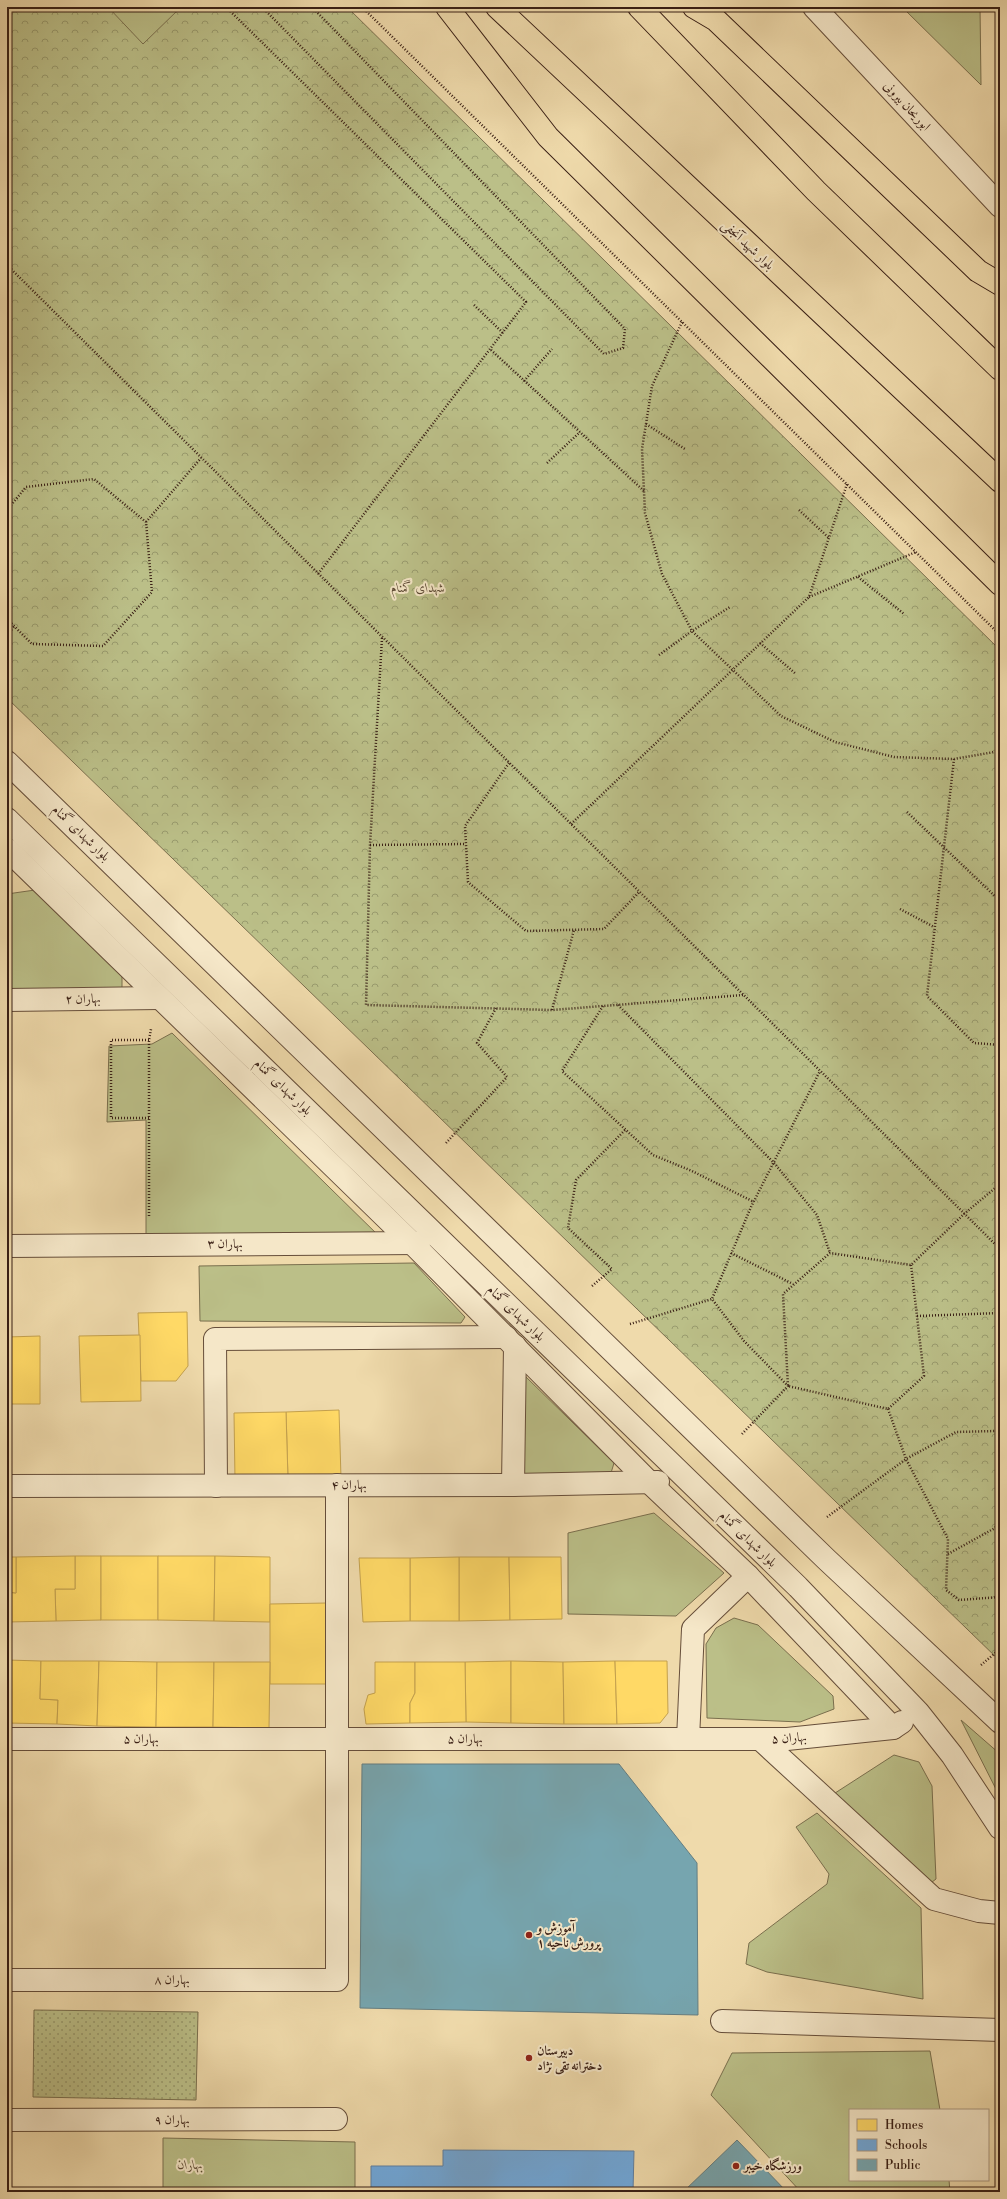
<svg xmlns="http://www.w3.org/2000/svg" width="1007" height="2199" viewBox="0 0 1007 2199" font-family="'Libre Bodoni',Amiri,serif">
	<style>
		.grass { fill: url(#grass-dots); stroke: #7a6f4e }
		.forest { fill: url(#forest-crowns); stroke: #7a6f4e }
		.park { fill: #bbbf88; stroke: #7a6f4e }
		.homes { fill: #ffd966; stroke: #c4a14e }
		.schools { fill: #6fa8dc; stroke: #5f7fa0 }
		.public { fill: #76a5af; stroke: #647d81 }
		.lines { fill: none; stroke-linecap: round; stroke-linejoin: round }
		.minor-casing { stroke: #664e3a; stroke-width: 24 }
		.major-casing { stroke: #391f15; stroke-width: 24 }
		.path { stroke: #391f15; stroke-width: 2.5; stroke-dasharray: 1 2; stroke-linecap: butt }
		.minor { stroke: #f5e7c8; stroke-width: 22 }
		.major { stroke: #efdaab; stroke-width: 22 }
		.poi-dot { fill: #8f2418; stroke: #f5e7c8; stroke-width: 1.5 }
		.labels { text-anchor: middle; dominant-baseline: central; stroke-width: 4; stroke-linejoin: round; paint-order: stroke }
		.street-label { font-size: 13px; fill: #391f15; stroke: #f5e7c8 }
		.park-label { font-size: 13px; font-style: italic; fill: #5a4732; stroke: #f5e7c8 }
		.poi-label { font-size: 13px; font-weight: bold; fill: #391f15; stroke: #f5e7c8; text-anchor: start }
	</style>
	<defs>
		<pattern id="grass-dots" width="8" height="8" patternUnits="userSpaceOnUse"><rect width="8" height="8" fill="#bbbf88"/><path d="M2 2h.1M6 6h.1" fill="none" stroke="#999b6e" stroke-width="1.8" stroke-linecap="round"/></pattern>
		<pattern id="forest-crowns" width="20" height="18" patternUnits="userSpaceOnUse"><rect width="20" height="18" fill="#bbbf88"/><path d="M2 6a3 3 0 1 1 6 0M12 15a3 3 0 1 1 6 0" fill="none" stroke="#999b6e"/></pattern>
	</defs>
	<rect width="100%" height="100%" fill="#efdaab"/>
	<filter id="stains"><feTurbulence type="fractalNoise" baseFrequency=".005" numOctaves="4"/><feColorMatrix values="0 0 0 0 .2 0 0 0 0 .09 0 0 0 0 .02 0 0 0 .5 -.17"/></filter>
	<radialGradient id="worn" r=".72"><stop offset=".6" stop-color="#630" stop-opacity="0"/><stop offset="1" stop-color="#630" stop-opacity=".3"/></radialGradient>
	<path class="grass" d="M34 2010 198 2012 196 2100 33 2097Z"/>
	<path class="forest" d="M7 7H347L1000 650V1661L7 698Z"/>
	<g class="park">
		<path d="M108 7H177L179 9 143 44Z"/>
		<path d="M902 7H980L981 85Z"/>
		<path d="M35 890 122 977V990L7 991V894Z"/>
		<path d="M172 1033 381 1238 146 1240V1120L107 1122 109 1046 152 1044Z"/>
		<path d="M414 1263 465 1317 461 1323 200 1321 199 1266Z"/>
		<path d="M524 1375 614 1463 611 1473 523 1475Z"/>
		<path d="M654 1513 724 1573 676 1616 568 1614V1533Z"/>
		<path d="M734 1618 758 1625 833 1696 834 1709 800 1722 707 1718 706 1644 716 1628Z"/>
		<path d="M961 1720 1000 1754V1797Z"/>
		<path d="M894 1755 919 1762 932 1786 936 1879 927 1886 832 1795Z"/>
		<path d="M817 1813 921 1908 923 1999 767 1972 746 1964 749 1943 827 1884 829 1874 796 1827Z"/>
		<path d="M930 2051 940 2110H850V2180H949L950 2192H801L711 2095 732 2053Z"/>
		<path d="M163 2138 355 2142V2192H163Z"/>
	</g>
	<g class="homes">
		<path d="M187 1312 188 1366 176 1381H141L138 1313Z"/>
		<path d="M140 1335 141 1401 81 1402 79 1336Z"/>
		<path d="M40 1336V1404H7V1337Z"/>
		<path d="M339 1410 341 1478 288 1479 286 1412Z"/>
		<path d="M286 1412 288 1479 235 1480 234 1413Z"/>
		<path d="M75 1556H101V1620L56 1621 55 1589H75Z"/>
		<path d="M75 1556V1589H55L56 1621 7 1622V1592L16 1593V1557Z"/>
		<rect x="101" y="1556" width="57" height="64"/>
		<path d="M158 1556H215L214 1621 158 1620Z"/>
		<path d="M215 1556 270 1557V1622L214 1621Z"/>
		<path d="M7 1557H16V1593L7 1592Z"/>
		<path d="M459 1557H509L510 1620 459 1621Z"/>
		<path d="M459 1557V1621H410V1558Z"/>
		<path d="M509 1557H561L562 1619 510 1620Z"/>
		<path d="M359 1558H410V1621L363 1622Z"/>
		<path d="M327 1603 328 1684H270V1604Z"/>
		<path d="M7 1660 41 1661 40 1699 58 1700 57 1724 7 1723Z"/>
		<path d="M41 1661H99L97 1726 57 1724 58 1700 40 1699Z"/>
		<path d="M99 1661 157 1662 156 1727 97 1726Z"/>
		<path d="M511 1661V1723L466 1722 465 1662Z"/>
		<path d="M511 1661 563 1662 564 1724 511 1723Z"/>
		<path d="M615 1661 617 1724H564L563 1662Z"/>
		<path d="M615 1661H667L668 1713 660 1723 617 1724Z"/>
		<path d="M157 1662H214L213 1727H156Z"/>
		<path d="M214 1662H270L269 1728 213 1727Z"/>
		<path d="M375 1662H415V1693L410 1703V1723L366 1724 364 1709 368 1695 375 1693Z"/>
		<path d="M415 1662H465L466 1722 410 1723V1703L415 1693Z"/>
	</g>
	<path class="schools" d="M443 2150 634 2151 633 2192H371V2166H443Z"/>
	<g class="public">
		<path d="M362 1764H619L697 1863 698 2015 360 2008Z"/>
		<path d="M737 2140 787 2192H683Z"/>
	</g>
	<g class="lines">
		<g class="minor-casing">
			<g id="minor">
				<path d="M814 7 1000 206"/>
				<path d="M7 762 826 1559 1000 1722"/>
				<path d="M7 819 798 1587 918 1712 952 1755 1000 1828"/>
				<path d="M7 849 412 1243 649 1482 748 1576 893 1728"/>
				<path d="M7 1000 159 998"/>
				<path d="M7 1246 419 1243"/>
				<path d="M513 1485 515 1346"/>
				<path d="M7 1486 513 1485 658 1482"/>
				<path d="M216 1486 215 1339 506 1337"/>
				<path d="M7 1739H787L893 1728 902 1722"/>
				<path d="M688 1739 693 1629 748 1576"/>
				<path d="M760 1739 934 1899 979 1911 1000 1913"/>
				<path d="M7 1980H337V1485"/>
				<path d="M722 2021 1000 2030"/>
				<path d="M7 2120 336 2119"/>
			</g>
		</g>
		<g class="major-casing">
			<g id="major">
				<path d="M447 7 548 137 1000 584"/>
				<path d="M497 7 1000 481"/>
				<path d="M639 7 816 191 1000 369"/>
				<path d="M694 7 716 20 978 271 1000 284"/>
			</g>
		</g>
		<g class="path">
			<path d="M226 7 526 302 318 574"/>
			<path d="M262 7 604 354 623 348 625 329 312 7"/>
			<path d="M362 7 1000 635"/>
			<path d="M7 25 8 7"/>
			<path d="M7 265 1000 1249"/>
			<path d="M474 305 503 333"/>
			<path d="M682 322 652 386 642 449 645 513 662 574 692 631 781 716 835 742 894 757 954 759 1000 751"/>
			<path d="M491 350 644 491"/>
			<path d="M524 381 552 349"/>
			<path d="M646 424 685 449"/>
			<path d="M547 463 580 432"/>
			<path d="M7 510 26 487 94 479 146 522 152 592 103 646 32 644 7 619"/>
			<path d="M799 510 829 538"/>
			<path d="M146 522 201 458"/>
			<path d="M858 577 904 614"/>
			<path d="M809 597 916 552"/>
			<path d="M7 634 14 627"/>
			<path d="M382 638 370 845 366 1005 552 1010 743 995"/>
			<path d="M760 643 796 674"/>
			<path d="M659 655 692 631 730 607"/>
			<path d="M999 709 1000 710"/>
			<path d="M954 759 927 996 974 1043 1000 1045"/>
			<path d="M509 763 465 826 468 882 526 931 604 929 639 892"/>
			<path d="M907 812 1000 901"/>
			<path d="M571 824 809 597 847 484"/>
			<path d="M370 845 466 844"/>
			<path d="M900 909 934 927"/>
			<path d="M618 1005 774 1163 817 1215 830 1253"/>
			<path d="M603 1006 562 1071 653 1155 692 1171 754 1202"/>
			<path d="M552 1010 574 930"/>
			<path d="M149 1040H111V1118H149"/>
			<path d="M446 1143 507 1077 477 1043 496 1008"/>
			<path d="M149 1216V1040L151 1029"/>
			<path d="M731 1253 793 1284"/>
			<path d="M911 1265 924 1376 888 1409 788 1386 783 1294 830 1253 911 1265 964 1214 1000 1184"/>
			<path d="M592 1286 612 1269 568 1228 576 1180 625 1130"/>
			<path d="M917 1316 1000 1313"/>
			<path d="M630 1324 712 1299"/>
			<path d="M888 1409 906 1459 948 1539 946 1590 959 1600 1000 1597"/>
			<path d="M996 1431 1000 1440"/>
			<path d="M742 1434 788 1386 744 1341 712 1299 751 1207 820 1071"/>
			<path d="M827 1517 906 1459 956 1432 996 1431 1000 1428"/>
			<path d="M948 1554 995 1528 1000 1520"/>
			<path d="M981 1665 1000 1649"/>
		</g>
		<use href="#minor" class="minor"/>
		<use href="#major" class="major"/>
	</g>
	<g class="poi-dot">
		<circle cx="529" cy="1935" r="4"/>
		<circle cx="529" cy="2058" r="4"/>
		<circle cx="736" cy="2166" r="4"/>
	</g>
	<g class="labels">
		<g class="street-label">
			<text transform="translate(907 106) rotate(47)">ابوریحان بیرونی</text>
			<text transform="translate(748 245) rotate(43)">بلوار شهید آنجفی</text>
			<text transform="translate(81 833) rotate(44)">بلوار شهدای گمنام</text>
			<text transform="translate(83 999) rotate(-1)">بهاران ۲</text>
			<text transform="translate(283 1087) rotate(44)">بلوار شهدای گمنام</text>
			<text x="225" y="1244">بهاران ۳</text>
			<text transform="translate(516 1313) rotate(44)">بلوار شهدای گمنام</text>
			<text x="349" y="1485">بهاران ۴</text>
			<text transform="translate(748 1539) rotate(44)">بلوار شهدای گمنام</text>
			<text transform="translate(789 1738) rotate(-3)">بهاران ۵</text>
			<text x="141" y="1739">بهاران ۵</text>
			<text x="465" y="1739">بهاران ۵</text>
			<text x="172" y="1980">بهاران ۸</text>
			<text x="172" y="2120">بهاران ۹</text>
		</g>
		<g class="park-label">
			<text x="418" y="588">شهدای گمنام</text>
			<text x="190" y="2165">بهاران</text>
		</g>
		<g class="poi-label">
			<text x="537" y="1928">آموزش و<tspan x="537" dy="15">پرورش ناحیه ۱</tspan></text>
			<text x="537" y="2051">دبیرستان<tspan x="537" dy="15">دخترانه تقی نژاد</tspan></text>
			<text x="744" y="2166">ورزشگاه خیبر</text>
		</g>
	</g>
	<rect width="1007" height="2199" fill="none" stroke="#efdaab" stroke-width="24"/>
	<rect x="8" y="8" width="991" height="2183" fill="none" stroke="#391f15" stroke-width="2"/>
	<rect x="12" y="12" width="983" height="2175" fill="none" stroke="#391f15"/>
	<rect x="849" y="2109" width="140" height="72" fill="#f5e7c8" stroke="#aa9780"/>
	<rect x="857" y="2119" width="20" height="12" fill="#ffd966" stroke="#aa9780"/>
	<text x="885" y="2129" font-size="12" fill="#391f15">Homes</text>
	<rect x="857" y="2139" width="20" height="12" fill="#6fa8dc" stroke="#aa9780"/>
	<text x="885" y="2149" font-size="12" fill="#391f15">Schools</text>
	<rect x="857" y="2159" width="20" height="12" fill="#76a5af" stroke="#aa9780"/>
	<text x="885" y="2169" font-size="12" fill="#391f15">Public</text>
	<rect width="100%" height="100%" filter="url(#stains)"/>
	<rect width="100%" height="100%" fill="url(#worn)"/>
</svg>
